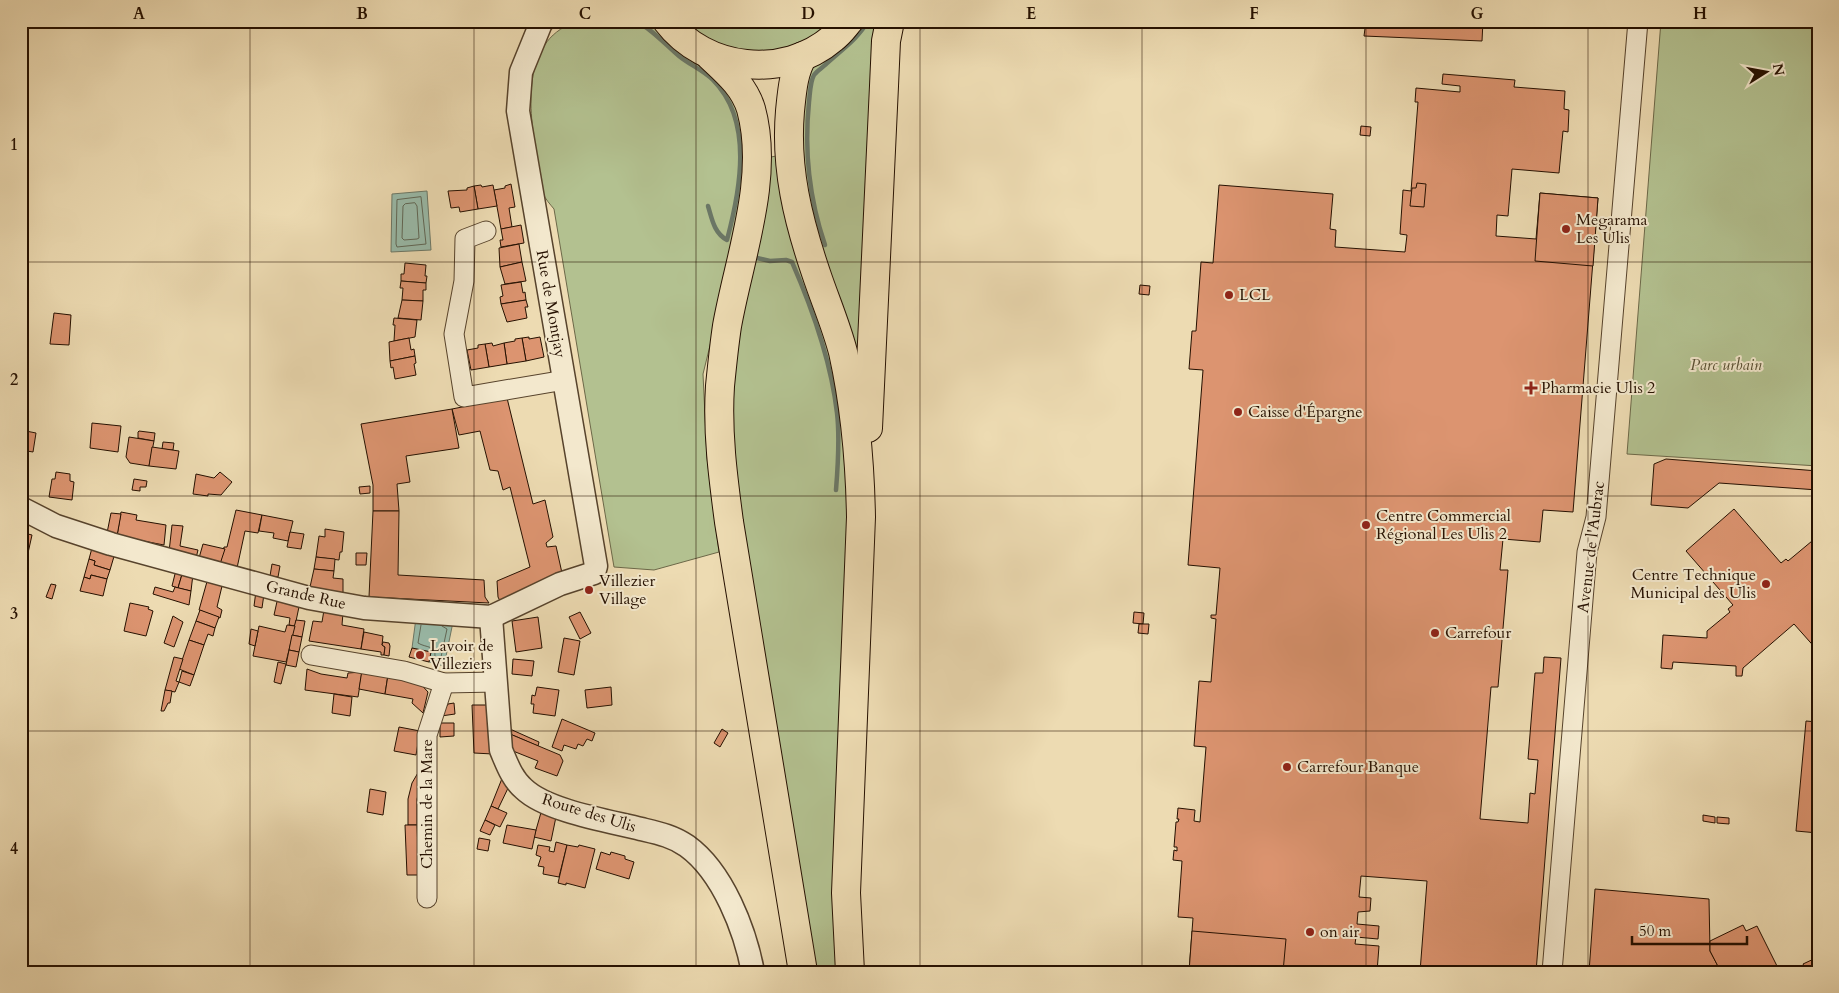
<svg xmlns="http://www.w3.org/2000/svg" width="1839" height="993" viewBox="0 0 1839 993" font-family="Cardo,serif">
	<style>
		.green { fill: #b3c190; stroke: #6c6848 }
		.water { fill: #9ba; stroke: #6b7766 }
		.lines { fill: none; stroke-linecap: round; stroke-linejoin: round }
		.shore { stroke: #5f6655; stroke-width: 1 }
		.stream { stroke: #6b7766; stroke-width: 4.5 }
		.building { fill: #dc9470; stroke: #251000 }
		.minor-casing { stroke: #57432c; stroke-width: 21 }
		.tertiary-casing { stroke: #57432c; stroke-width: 25 }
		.primary-casing { stroke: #251000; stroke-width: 30 }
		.minor { stroke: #f3e8cd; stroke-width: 19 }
		.tertiary { stroke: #f3e8cd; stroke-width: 22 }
		.primary { stroke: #eddbb2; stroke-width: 28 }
		.grid { fill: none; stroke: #251000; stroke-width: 1; stroke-opacity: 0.55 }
		.poi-dot { fill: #8f2418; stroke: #f3e8cd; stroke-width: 2 }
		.labels { text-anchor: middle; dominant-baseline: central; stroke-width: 4; stroke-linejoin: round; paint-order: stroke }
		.poi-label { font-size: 16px; fill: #251000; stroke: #f3e8cd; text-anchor: start }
		.street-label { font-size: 16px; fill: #251000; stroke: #f3e8cd }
		.park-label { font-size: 16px; font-style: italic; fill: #574e32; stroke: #f3e8cd }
		.neatline { fill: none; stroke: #251000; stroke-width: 2 }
		.grid-label { font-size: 16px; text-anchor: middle; font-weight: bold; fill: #251000 }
	</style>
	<rect width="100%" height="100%" fill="#eddbb2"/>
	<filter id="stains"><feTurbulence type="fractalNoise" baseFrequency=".004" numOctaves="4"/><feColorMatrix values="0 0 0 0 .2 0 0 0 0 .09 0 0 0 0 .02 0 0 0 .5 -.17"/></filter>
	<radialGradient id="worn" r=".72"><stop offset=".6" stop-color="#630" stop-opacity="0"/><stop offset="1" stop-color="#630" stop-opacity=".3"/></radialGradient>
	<g class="green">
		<path d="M579 21H648L717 74 744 119 746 181 720 305 703 374 707 458 719 552 654 570 614 567 554 209C550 204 545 199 543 193 538 180 538 164 536 151 528 105 522 37 579 21Z"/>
		<path d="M685 21H831C825 26 819 32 813 36 774 62 717 54 685 21Z"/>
		<path d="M860 21H882L858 370 801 182 800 105 811 65Z"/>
		<path d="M1661 21H1818V466L1627 454Z"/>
		<path d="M766 154 771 157 776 156 839 382 851 505 841 972H814L734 491 732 365Z"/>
	</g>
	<g class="water">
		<path d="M427 191 431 250 391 252 392 194Z"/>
		<path d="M416 618 453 622 444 666 429 662 431 652 412 648Z"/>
	</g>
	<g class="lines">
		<g class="shore">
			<path d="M421 197 426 244 397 247 396 244 397 200Z"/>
			<path d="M415 203 417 206 419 238 417 239 404 240 402 238 403 206 405 204Z"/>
			<path d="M421 625 418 643C426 648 436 645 435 657L438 659 441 657 447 629 442 626"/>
		</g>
		<g class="stream">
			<path d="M634 21C650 27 666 45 679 56 690 65 703 70 713 80 754 121 740 191 727 240 714 233 712 219 708 206"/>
			<path d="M584 24 600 21"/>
			<path d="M825 245C809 198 804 151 809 102 810 94 810 82 814 75 817 71 822 68 825 65 840 51 858 39 868 21"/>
			<path d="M757 258 770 261 786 260 792 262C813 310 831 361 837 413 840 438 838 465 836 490"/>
		</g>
	</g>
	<g class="building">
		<path d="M1366 21H1483L1482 41 1364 36Z"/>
		<path d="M1443 74 1515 80 1514 87 1565 91 1564 109 1569 110 1568 132 1563 131 1559 173 1512 169 1508 216 1497 215 1496 236 1536 239 1540 193 1598 198 1573 512 1543 510 1540 542 1503 539 1500 570H1508L1498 687H1491L1480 819 1528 823 1530 793 1535 794 1538 760 1528 759 1535 673H1543L1544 657 1561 658 1536 972H1420L1427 881 1361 876 1359 897 1371 898 1370 911 1358 912 1357 924 1379 926 1378 939 1356 937 1355 944 1379 946 1377 972H1189L1193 918 1178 917 1182 861 1173 860 1174 850 1177 851V847H1174L1176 822H1178L1179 819H1177L1178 808 1195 810 1194 821 1200 822 1206 747 1194 746 1199 681 1211 682 1216 619 1211 618V615H1216L1220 568 1188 565 1203 370 1189 369 1192 331H1196L1201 262 1213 263 1219 185 1333 194 1330 229 1336 230 1335 247 1405 252 1407 235 1400 234 1403 190 1411 191 1418 102H1415L1416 88 1460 92V86L1442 84Z"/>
		<path d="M1361 126 1371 127 1370 136 1360 135Z"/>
		<path d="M1417 183 1426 184 1424 207 1410 206 1412 188H1416Z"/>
		<path d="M511 184 515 207 509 208 512 227 501 229 494 190 505 188V186Z"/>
		<path d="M481 185 482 187 493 185 497 206 478 209 474 186Z"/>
		<path d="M474 186 478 209 460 212 459 207 451 208 448 191 467 190V188Z"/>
		<path d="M1540 193 1598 198 1593 266 1535 261Z"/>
		<path d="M521 225 524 243 501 247 500 240H503L501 229Z"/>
		<path d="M519 244 522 262 500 267 499 248Z"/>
		<path d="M522 262 526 281 505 284 500 267Z"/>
		<path d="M405 263 426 265 425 276H427L426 283 401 281V274H404Z"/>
		<path d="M401 281 426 283V290H423V301L402 300 403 288H400Z"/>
		<path d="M521 282 523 293 525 292 526 300 501 304 500 297 503 296 501 285Z"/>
		<path d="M1140 285 1150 286 1149 295 1139 294Z"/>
		<path d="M402 300 423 301 421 320 398 318Z"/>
		<path d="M526 300 528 307H525L527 318 507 322 501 304Z"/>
		<path d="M54 313 71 315 69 345 50 344Z"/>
		<path d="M394 318 417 320 415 337 394 341 395 325H393Z"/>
		<path d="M529 337V339L540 337 544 357 526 361 522 338Z"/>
		<path d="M409 338 411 350 414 349 415 356 390 361 389 342Z"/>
		<path d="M522 338 526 361 507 364 504 343 515 341V339Z"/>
		<path d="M492 343 493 346 504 343 507 364 489 367 485 344Z"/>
		<path d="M485 344 489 367 471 370 467 350 478 348V345Z"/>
		<path d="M415 356 416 363 414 364 416 375 395 379 393 367 391 368 390 361Z"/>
		<path d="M507 398 533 504 545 500 553 537 546 543 547 547 556 546 562 573 501 603 498 597 497 581 530 567 510 487 503 490 498 471 490 470 480 431 459 435 452 409Z"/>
		<path d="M452 409 459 448 406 456 410 482 397 484 399 511H373V485L361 424Z"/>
		<path d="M92 423 121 426 118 452 90 448Z"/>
		<path d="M21 430 36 433 33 452 21 450Z"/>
		<path d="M139 431 155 433 154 441 138 438V432Z"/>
		<path d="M129 437 154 441 149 466 130 463 126 457Z"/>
		<path d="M163 442 174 443 173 450 162 449Z"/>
		<path d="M152 447 179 451 176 469 149 466Z"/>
		<path d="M1666 459 1818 471V490L1719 483 1688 508 1651 505 1654 464Z"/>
		<path d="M56 472 70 474V481L74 482 72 500 49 497 52 479H55Z"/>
		<path d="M220 472 232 482 221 495 208 494V496L193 494 196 474 214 478Z"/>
		<path d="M134 479 147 481 146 487H140V491L132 490Z"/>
		<path d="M370 486V493L360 494 359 487Z"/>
		<path d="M1734 509 1781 563 1786 559 1788 561 1818 536V651L1794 624 1743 668 1742 676H1736V666L1673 662 1672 669 1661 668 1663 635 1707 638V631L1730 612 1728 609 1733 605 1686 551Z"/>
		<path d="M236 510 262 515 258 533 245 531 237 568 220 564 224 547H227Z"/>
		<path d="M373 511H399L398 575 484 580 485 597 489 603 369 597Z"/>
		<path d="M121 512 137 515 136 520 166 525 164 545 117 536Z"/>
		<path d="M111 513 121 514 117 536 107 533Z"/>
		<path d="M262 515 293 521 288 541 273 538 274 533 259 531Z"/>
		<path d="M172 525 183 526 180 546 198 550 196 558 169 552Z"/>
		<path d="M325 529 344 532 342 552H340L339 560 316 557 319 536 325 537Z"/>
		<path d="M290 532 304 534 301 549 287 547Z"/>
		<path d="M24 533 32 535 26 562 21 560V541Z"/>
		<path d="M203 544 225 549 220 564 199 558Z"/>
		<path d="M92 548 115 553 110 570 94 565 95 561 89 559Z"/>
		<path d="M356 553H367L366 565H356Z"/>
		<path d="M316 557 335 559 334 571 314 569Z"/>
		<path d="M89 559 95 561 94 565 110 570 107 579 91 575 90 579 84 577Z"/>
		<path d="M272 564 280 566 278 577 270 576Z"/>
		<path d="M314 569 334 571 333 578 343 579V594L310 587Z"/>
		<path d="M176 570 183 571 178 588 172 586Z"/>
		<path d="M183 571 193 574 191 591 178 588Z"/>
		<path d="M91 575 107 579 103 596 80 591 84 577 90 579Z"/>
		<path d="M208 578 223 582 217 607 222 610 220 618 199 610Z"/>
		<path d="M51 584 56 585 52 599 46 597Z"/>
		<path d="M155 587 173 592 175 587 191 591 189 605 153 594Z"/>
		<path d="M256 591 264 594 262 608 254 606Z"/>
		<path d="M278 597 300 602 295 626 289 625 290 618 274 615Z"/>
		<path d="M130 603 149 607 148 609 153 611 146 636 124 631Z"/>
		<path d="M200 610 219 617 215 628 196 621Z"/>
		<path d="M324 610 343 613 342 625 364 629 361 649 309 641 313 621 322 622Z"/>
		<path d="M580 612 591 633 580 639 569 617Z"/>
		<path d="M1134 612 1144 613 1143 624 1133 623Z"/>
		<path d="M173 616 183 622 174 647 164 643Z"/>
		<path d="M538 617 542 648 516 652 512 621Z"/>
		<path d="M296 620 305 621 302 637 292 635Z"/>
		<path d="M196 621 215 628 213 636 208 634 204 645 189 640Z"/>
		<path d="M1139 624H1149L1148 634 1138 633Z"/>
		<path d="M287 625 295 626 286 662 253 656 259 626 285 632Z"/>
		<path d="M251 629 258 631 255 646 249 644Z"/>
		<path d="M364 632 383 636 382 645 385 647 384 655H381V652L361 649Z"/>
		<path d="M292 635 302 637 299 652 289 650Z"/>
		<path d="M564 638 580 641 574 675 558 672Z"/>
		<path d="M189 640 204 645 194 675 179 669Z"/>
		<path d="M383 642 389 643 390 646 389 656 384 655 385 647 382 645Z"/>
		<path d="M412 648 431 652 429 662 409 657Z"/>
		<path d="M289 650 299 652 296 667 286 665Z"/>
		<path d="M174 657 183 659 176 681 179 682 175 692 165 690Z"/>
		<path d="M513 659 534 661 532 676 512 674Z"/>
		<path d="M278 662 286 664 281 684 274 682Z"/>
		<path d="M307 669 321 674 347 678 348 673 362 672 358 697 305 690Z"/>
		<path d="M362 670 388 675 385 694 359 689Z"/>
		<path d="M182 671 194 675 190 686 179 682Z"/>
		<path d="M388 675 416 679 428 692 423 713 412 703 413 699 385 694Z"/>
		<path d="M537 687 559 690 555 716 533 713 534 704H531L532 695 535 696Z"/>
		<path d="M611 687 612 705 587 708 585 690Z"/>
		<path d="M165 690 172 691 170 703H168L164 711H161Z"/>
		<path d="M334 694 352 697 350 716 332 713Z"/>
		<path d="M454 703 455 714 441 716 448 704Z"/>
		<path d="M472 705H491L493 754 474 753Z"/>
		<path d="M562 719 595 733 592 741 587 739 583 746 578 744 576 749 564 745 562 751 552 747Z"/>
		<path d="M1806 721 1818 722V833L1796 831Z"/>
		<path d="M440 723H454V736L440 737Z"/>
		<path d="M399 727 420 731 416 755 394 751Z"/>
		<path d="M510 729 539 742 538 746 510 734Z"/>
		<path d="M722 729 728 733 720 747 714 743Z"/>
		<path d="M510 734 560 755 563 761 557 776 535 768 538 761 513 751Z"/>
		<path d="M419 771 420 788 417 799V825H408V799L412 783Z"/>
		<path d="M503 776 510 784 498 809 491 806Z"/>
		<path d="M370 789 386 792 383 815 367 812Z"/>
		<path d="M491 806 507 813 500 827 485 820Z"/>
		<path d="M542 809 557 812 551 841 534 837Z"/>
		<path d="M1703 815 1715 817V823L1703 821Z"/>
		<path d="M1717 817 1729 818V824L1717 823Z"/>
		<path d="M485 820 495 825 490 835 480 831Z"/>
		<path d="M405 825H417L419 875H407Z"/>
		<path d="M507 825 536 830 532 849 503 843Z"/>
		<path d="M479 838 490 840 488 851 477 849Z"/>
		<path d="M556 842 567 845 559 877 543 874 544 867 538 866 541 857 536 855 538 845 550 847 549 851 554 852Z"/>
		<path d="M567 845 578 847 579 845 595 849 585 888 566 883V885L558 883Z"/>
		<path d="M601 852 610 855 611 852 625 856V859L634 862 629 879 596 869Z"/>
		<path d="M1595 889 1709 899 1710 951 1721 972H1589Z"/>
		<path d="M1743 925 1746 931 1757 926 1780 972H1721L1710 951V941Z"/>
		<path d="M1192 931 1286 939 1283 972H1189Z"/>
		<path d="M1818 957V972H1792L1804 966 1803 964Z"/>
	</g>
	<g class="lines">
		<g class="minor-casing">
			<g id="minor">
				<path d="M486 231 465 239 464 281 454 334 464 397 565 380"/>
				<path d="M311 655 404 671 444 683 496 682"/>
				<path d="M427 898V735L444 683"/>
				<path d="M1552 972 1587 552 1596 517 1638 21"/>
			</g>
		</g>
		<g class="tertiary-casing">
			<g id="tertiary">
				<path d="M21 508 56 526 111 544 309 598 364 608 491 617 560 584 594 573 596 566 518 111 521 72 541 23 543 21"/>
				<path d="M491 617 501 750C507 764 512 779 524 789 547 811 609 821 641 829 658 833 673 836 687 846 723 872 745 930 753 972"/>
			</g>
		</g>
		<g class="primary-casing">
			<g id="primary">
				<path d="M667 21C705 71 784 80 833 38 839 34 844 27 849 21"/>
				<path d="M710 56C727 72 744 86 751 109 770 178 739 258 727 326 724 346 722 366 720 386 717 432 723 477 729 522L803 972"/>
				<path d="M803 56C793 73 792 92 790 111 785 168 798 220 816 273 825 300 836 325 843 352 855 406 860 462 861 517L846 893 850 972"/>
				<path d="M868 428 884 86 886 41 890 21"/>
			</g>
		</g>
		<use href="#minor" class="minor"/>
		<use href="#tertiary" class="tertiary"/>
		<use href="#primary" class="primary"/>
	</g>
	<path class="grid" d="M250 21V972M474 21V972M696 21V972M920 21V972M1142 21V972M1366 21V972M1588 21V972M21 262H1818M21 496H1818M21 731H1818"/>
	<g class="poi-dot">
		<circle cx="1566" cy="229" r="5"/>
		<circle cx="1229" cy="295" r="5"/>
		<path d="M1528.5 380.5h5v5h5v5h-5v5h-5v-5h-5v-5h5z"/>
		<circle cx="1238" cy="412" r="5"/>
		<circle cx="1366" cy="525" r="5"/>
		<circle cx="1766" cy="584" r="5"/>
		<circle cx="589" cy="590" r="5"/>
		<circle cx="1435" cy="633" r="5"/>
		<circle cx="420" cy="655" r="5"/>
		<circle cx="1287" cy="767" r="5"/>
		<circle cx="1310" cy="932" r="5"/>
	</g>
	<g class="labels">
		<g class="poi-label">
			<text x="1576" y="220">Megarama<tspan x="1576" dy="18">Les Ulis</tspan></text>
			<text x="1239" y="295">LCL</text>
			<text x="1541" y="388">Pharmacie Ulis 2</text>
			<text x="1248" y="412">Caisse d'Épargne</text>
			<text x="1376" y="516">Centre Commercial<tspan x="1376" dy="18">Régional Les Ulis 2</tspan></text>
			<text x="1756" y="575" text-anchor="end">Centre Technique<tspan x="1756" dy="18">Municipal des Ulis</tspan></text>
			<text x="599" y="581">Villezier<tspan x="599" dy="18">Village</tspan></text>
			<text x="1445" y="633">Carrefour</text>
			<text x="430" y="646">Lavoir de<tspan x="430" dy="18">Villeziers</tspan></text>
			<text x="1297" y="767">Carrefour Banque</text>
			<text x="1320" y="932">on air</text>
		</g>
		<g class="street-label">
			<text transform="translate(551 304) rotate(80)">Rue de Montjay</text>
			<text transform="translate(1591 547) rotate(-83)">Avenue de l'Aubrac</text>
			<text transform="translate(306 595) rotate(13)">Grande Rue</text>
			<text transform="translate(427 804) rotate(-90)">Chemin de la Mare</text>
			<text transform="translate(589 813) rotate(17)">Route des Ulis</text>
		</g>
		<g class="park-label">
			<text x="1726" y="365">Parc urbain</text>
		</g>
	</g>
	<rect width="1839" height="993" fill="none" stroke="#eddbb2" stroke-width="55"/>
	<g transform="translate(1766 72) rotate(79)" stroke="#f3e8cd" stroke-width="4" paint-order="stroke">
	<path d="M0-4L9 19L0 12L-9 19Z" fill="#251000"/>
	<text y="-8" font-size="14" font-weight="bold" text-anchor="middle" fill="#251000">N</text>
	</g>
	<path d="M1632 936v8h115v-8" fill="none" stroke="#251000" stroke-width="2.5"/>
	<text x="1639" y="936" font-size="15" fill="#251000" stroke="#f3e8cd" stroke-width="4" paint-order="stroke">50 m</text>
	<rect x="28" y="28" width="1784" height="938" class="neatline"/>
	<g class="grid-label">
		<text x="139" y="19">A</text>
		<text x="362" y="19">B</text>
		<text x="585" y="19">C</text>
		<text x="808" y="19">D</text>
		<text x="1031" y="19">E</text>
		<text x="1254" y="19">F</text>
		<text x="1477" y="19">G</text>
		<text x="1700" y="19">H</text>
		<text x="14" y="150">1</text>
		<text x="14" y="385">2</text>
		<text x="14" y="619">3</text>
		<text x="14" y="854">4</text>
	</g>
	<rect width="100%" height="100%" filter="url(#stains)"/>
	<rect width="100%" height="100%" fill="url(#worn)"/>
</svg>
